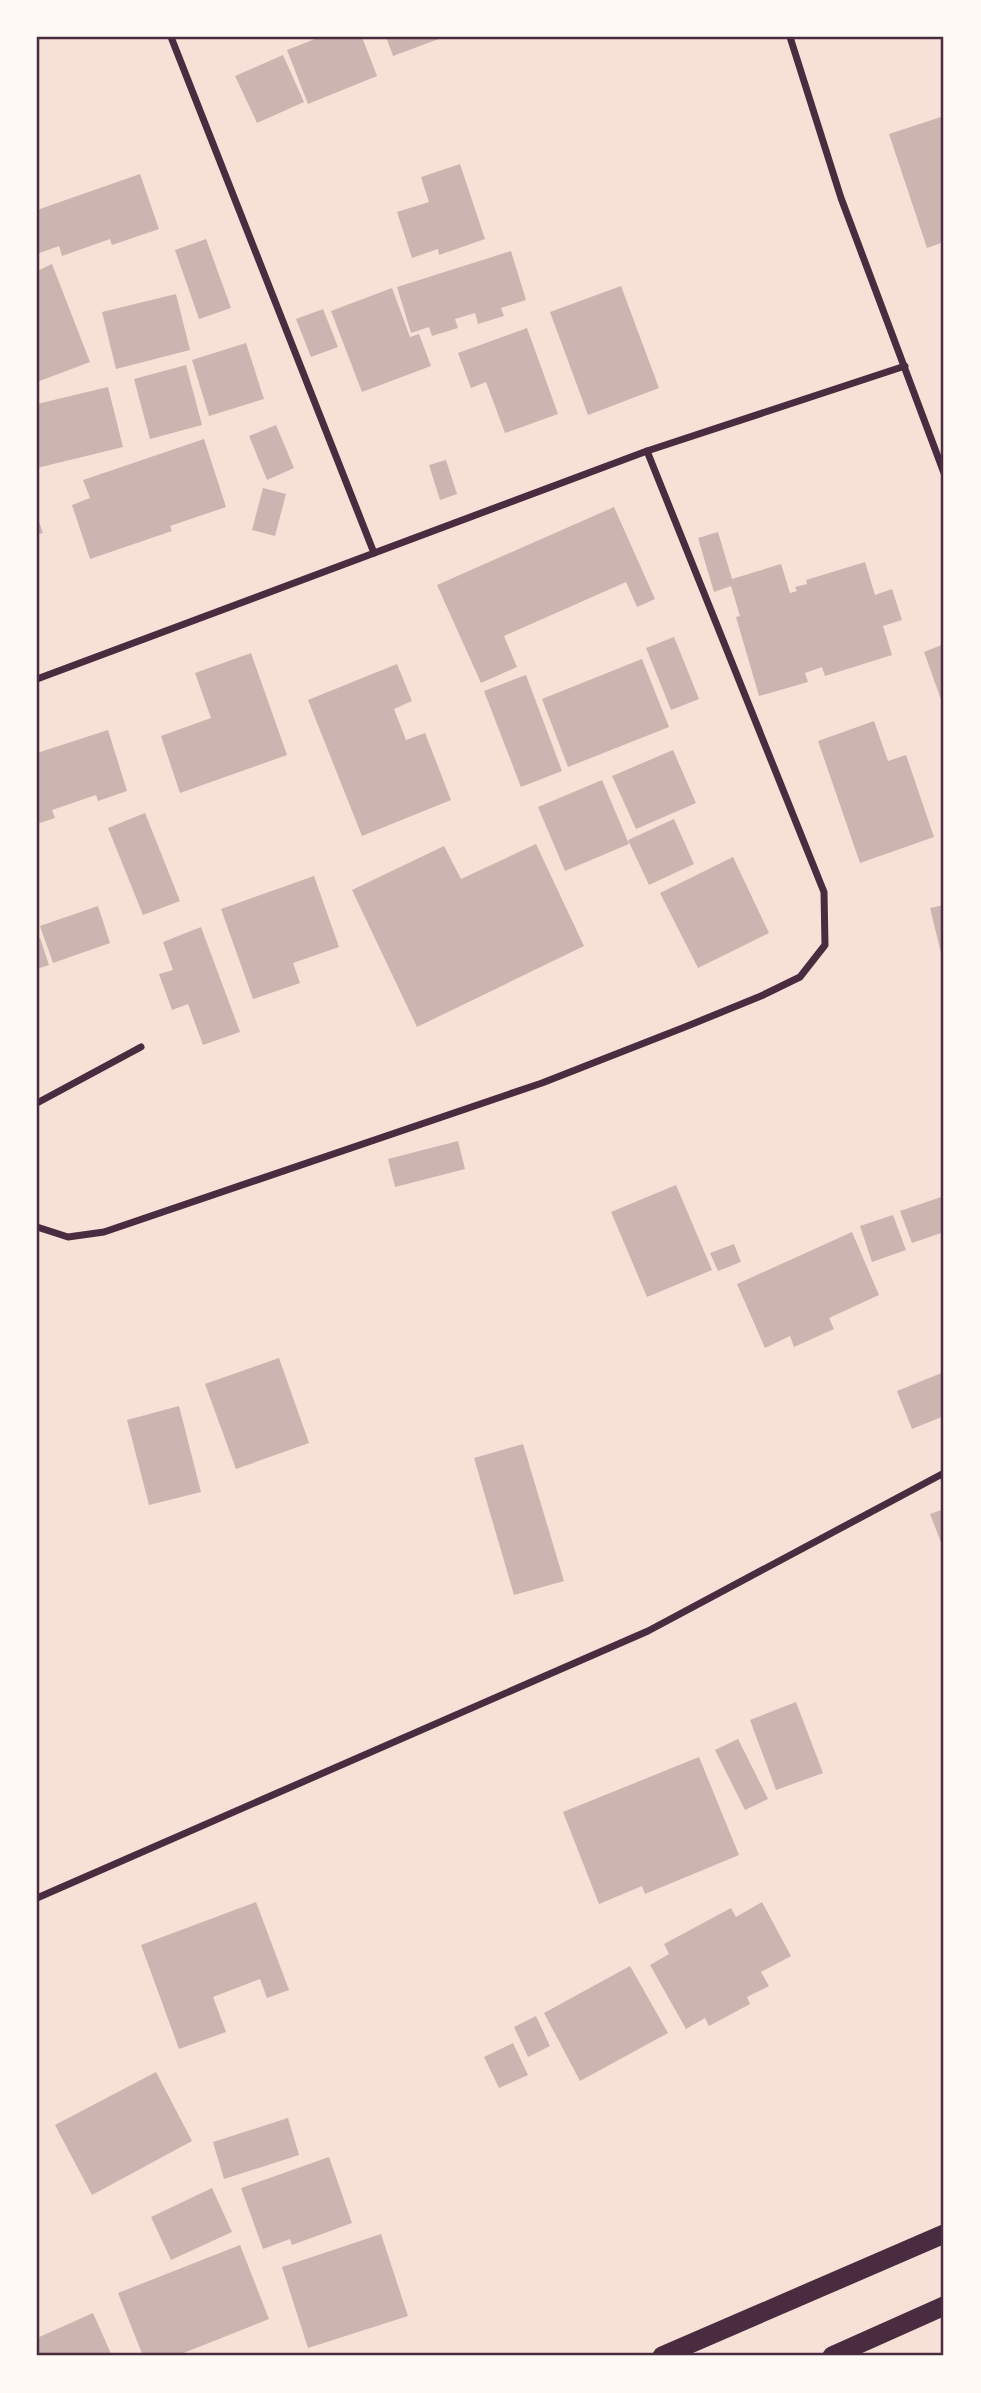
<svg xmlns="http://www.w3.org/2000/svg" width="981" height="2393" viewBox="0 0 981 2393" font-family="Montserrat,sans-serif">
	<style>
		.building { fill: #ccb4b1 }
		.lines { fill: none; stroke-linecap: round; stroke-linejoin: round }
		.minor { stroke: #4a2c40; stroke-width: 7 }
		.trunk { stroke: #4a2c40; stroke-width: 19 }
		.neatline { fill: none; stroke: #4a2c40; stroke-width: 2.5 }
	</style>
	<rect width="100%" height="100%" fill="#f7e1d7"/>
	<g class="building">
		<path d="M320 37H346L347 39 362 37 377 76 308 104 287 50Z"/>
		<path d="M386 37H444L393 56Z"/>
		<path d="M283 55 304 102 257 123 235 76Z"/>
		<path d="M944 116V242L927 248 889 134Z"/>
		<path d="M460 164 485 239 439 255 438 249 412 258 397 212 429 202 421 177Z"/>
		<path d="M140 174 159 229 112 245 110 239 62 256 59 246 37 254V210Z"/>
		<path d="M206 239 231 308 199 319 175 250Z"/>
		<path d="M511 251 526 300 501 308 504 316 478 324 475 313 455 319 458 328 432 336 429 327 411 333 397 287Z"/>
		<path d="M52 264 90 362 37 382V271Z"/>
		<path d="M621 286 659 388 588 415 550 312Z"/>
		<path d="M392 288 410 337 419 334 431 366 362 392 331 311Z"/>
		<path d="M176 294 190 350 116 369 102 312Z"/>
		<path d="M323 309 338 347 311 357 296 319Z"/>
		<path d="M527 328 558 414 505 433 486 382 471 388 458 353Z"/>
		<path d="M246 343 264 399 209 416 192 360Z"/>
		<path d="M186 365 202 425 150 439 134 379Z"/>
		<path d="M108 387 123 447 37 468V404Z"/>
		<path d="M276 425 294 468 267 480 249 436Z"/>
		<path d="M204 439 226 507 170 526 172 531 90 559 72 505 90 498 83 480Z"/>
		<path d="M446 460 457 494 440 500 429 465Z"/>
		<path d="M263 488 286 494 275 536 252 530Z"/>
		<path d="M614 507 655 599 637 607 626 582 504 636 517 667 481 683 437 585Z"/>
		<path d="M37 516 43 533 37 535Z"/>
		<path d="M718 532 732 579 781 564 790 593 797 591 795 587 807 584 806 580 865 562 875 595 892 589 902 620 883 626 892 655 825 676 822 667 805 673 808 682 759 696 736 617 740 616 731 586 714 592 698 538Z"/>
		<path d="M674 637 699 699 671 710 646 648Z"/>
		<path d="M944 644V708L924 652Z"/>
		<path d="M251 653 287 755 180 793 161 736 211 718 195 673Z"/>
		<path d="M642 659 669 727 568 767 542 699Z"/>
		<path d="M397 664 412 701 394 709 406 740 425 733 451 800 362 836 308 700Z"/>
		<path d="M526 675 562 771 521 787 484 691Z"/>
		<path d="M874 721 888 761 906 755 934 837 860 863 818 741Z"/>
		<path d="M108 730 127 791 98 801 96 795 52 810 55 818 37 824V753Z"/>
		<path d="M673 750 696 803 636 829 612 776Z"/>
		<path d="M602 780 629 844 565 871 538 807Z"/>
		<path d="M145 813 180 901 143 915 108 828Z"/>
		<path d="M674 819 694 864 649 885 628 840Z"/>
		<path d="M536 844 584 946 417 1027 352 890 444 846 461 879Z"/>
		<path d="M733 857 769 933 698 968 660 893Z"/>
		<path d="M314 876 339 947 293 963 300 983 253 999 221 909Z"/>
		<path d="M944 905V960L943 961 930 908Z"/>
		<path d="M98 906 110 943 53 963 40 926Z"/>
		<path d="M201 927 240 1032 203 1045 188 1004 172 1010 159 974 173 970 163 942Z"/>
		<path d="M37 938H40L49 965 37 969Z"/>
		<path d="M458 1141 465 1169 395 1187 388 1159Z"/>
		<path d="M676 1185 712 1270 647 1297 611 1212Z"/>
		<path d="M944 1196V1232L912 1243 900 1211Z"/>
		<path d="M893 1215 906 1250 872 1262 860 1226Z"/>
		<path d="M852 1232 879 1295 829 1318 834 1329 794 1347 790 1336 765 1348 737 1284Z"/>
		<path d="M734 1244 741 1262 718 1271 710 1253Z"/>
		<path d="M279 1358 309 1443 236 1469 205 1384Z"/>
		<path d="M944 1372V1416L912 1429 897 1391Z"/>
		<path d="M179 1406 201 1492 149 1505 127 1420Z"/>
		<path d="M523 1444 564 1581 514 1595 474 1458Z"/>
		<path d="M944 1509V1544L942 1545 930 1514Z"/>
		<path d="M796 1702 823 1773 776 1790 750 1720Z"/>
		<path d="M738 1739 768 1799 745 1810 715 1750Z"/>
		<path d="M699 1757 739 1855 645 1894 642 1886 599 1904 563 1812Z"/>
		<path d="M256 1902 289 1990 267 1998 260 1979 213 1997 226 2032 179 2049 141 1945Z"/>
		<path d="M762 1902 791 1956 761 1972 769 1986 747 1997 750 2004 709 2026 705 2018 686 2029 650 1965 669 1954 664 1944 731 1908 736 1917Z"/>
		<path d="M630 1966 668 2033 580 2081 544 2013Z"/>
		<path d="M536 2016 550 2046 528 2057 514 2027Z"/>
		<path d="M513 2043 528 2075 499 2088 484 2057Z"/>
		<path d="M156 2072 192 2141 92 2195 55 2125Z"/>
		<path d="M288 2118 299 2155 224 2179 213 2142Z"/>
		<path d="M329 2157 352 2223 292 2245 290 2239 263 2249 241 2188Z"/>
		<path d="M212 2188 232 2232 171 2260 151 2217Z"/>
		<path d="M381 2234 408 2316 308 2348 282 2267Z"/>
		<path d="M240 2245 269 2319 176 2356H143L118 2293Z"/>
		<path d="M93 2313 112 2356H37V2338Z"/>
	</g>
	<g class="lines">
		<g class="minor">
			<path d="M171 37 374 553"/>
			<path d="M790 37 841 198 944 473"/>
			<path d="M37 679 647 451 905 366"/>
			<path d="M37 1103 141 1047"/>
			<path d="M37 1227 68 1237 104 1232 542 1083 685 1027 761 996 800 977 825 945 824 892 647 451"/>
			<path d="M37 1898 648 1631 944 1473"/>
		</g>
		<g class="trunk">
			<path d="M662 2356 944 2234"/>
			<path d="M832 2356 944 2306"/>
		</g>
	</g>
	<rect width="981" height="2393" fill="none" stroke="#fffaf5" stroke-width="77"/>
	<rect x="38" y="38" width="904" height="2316" class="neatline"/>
</svg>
